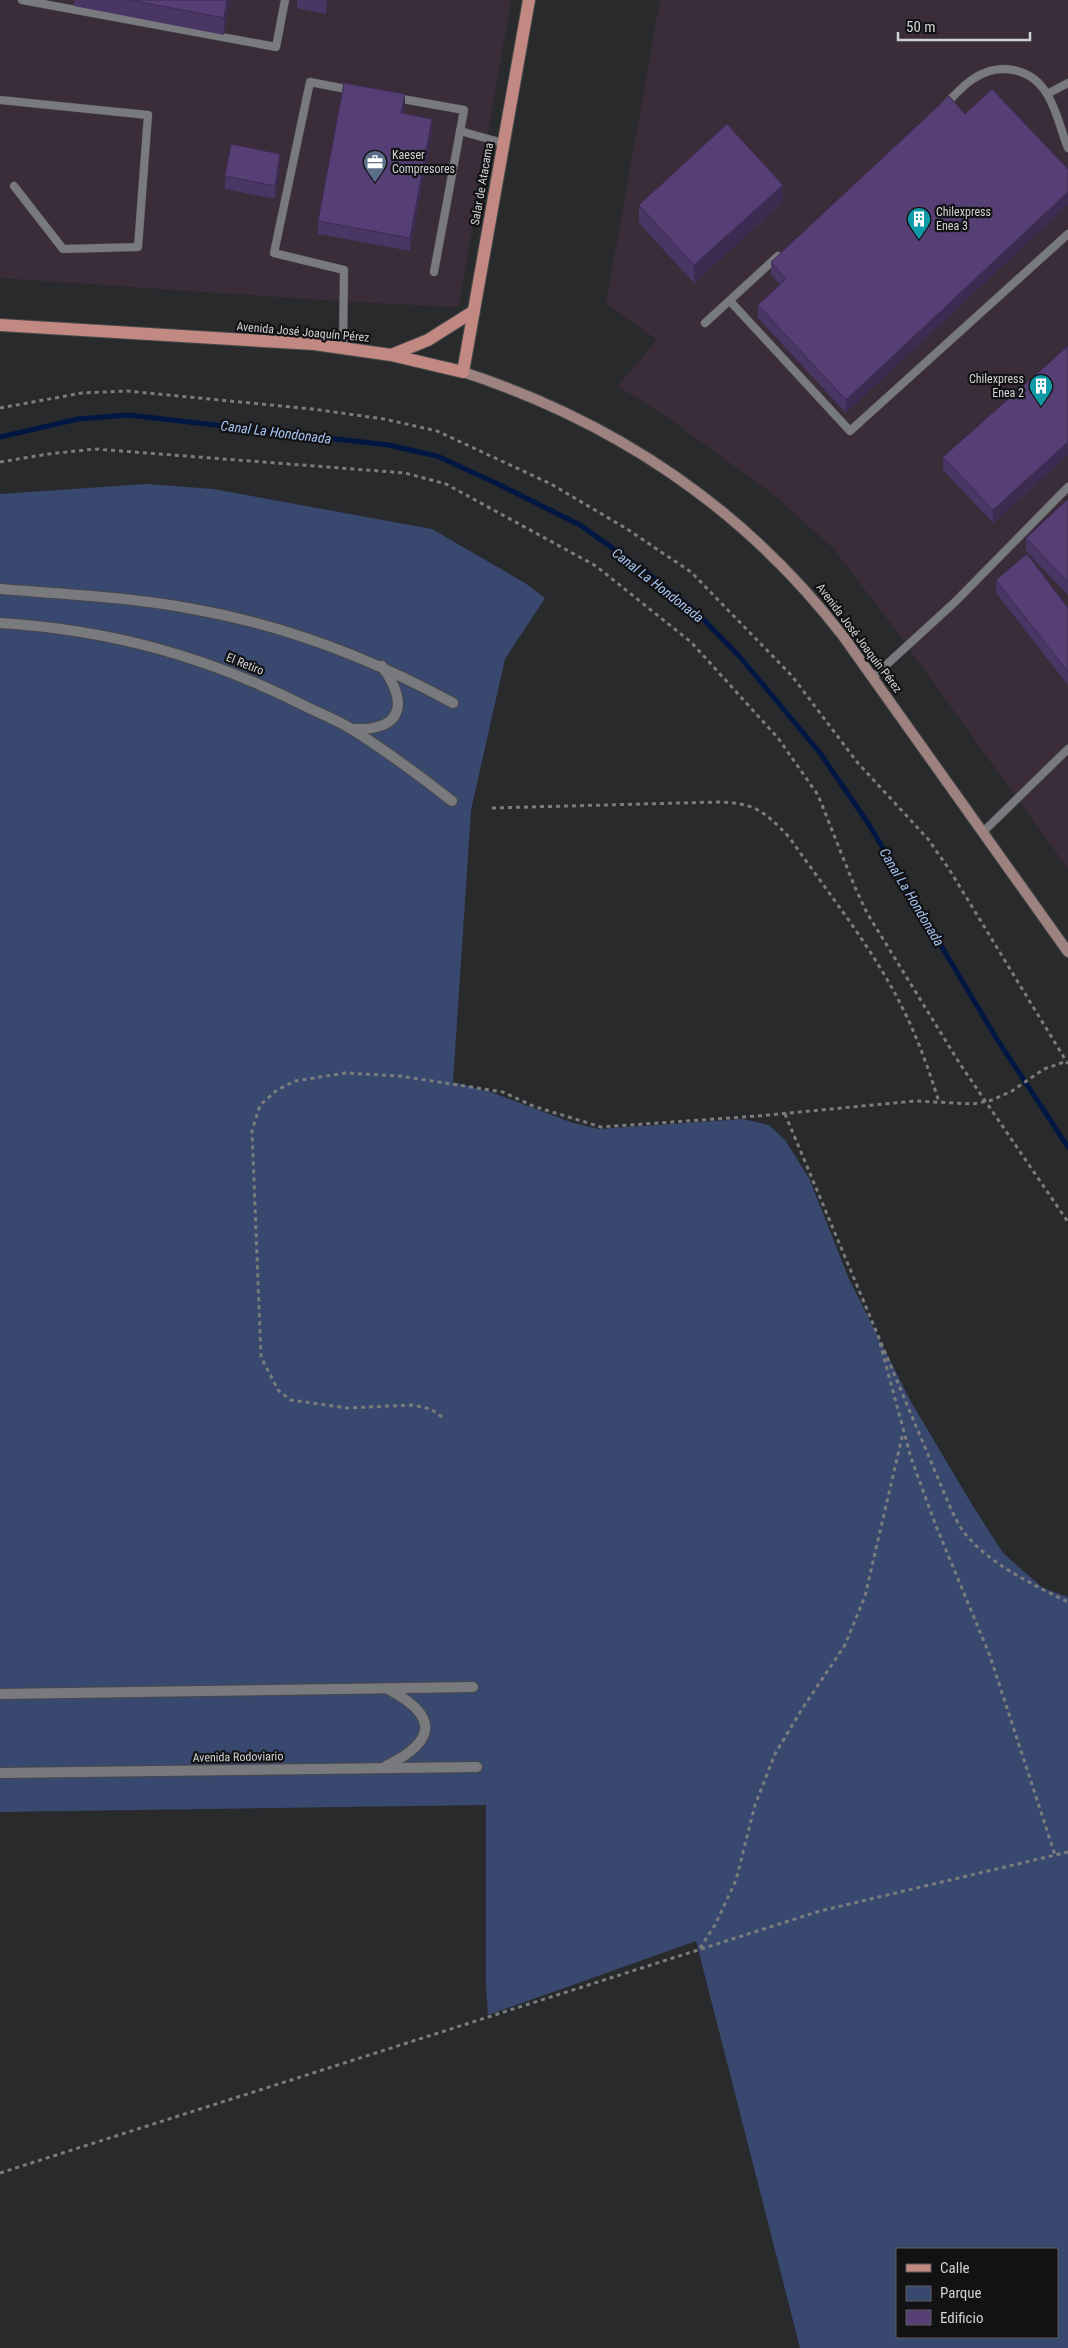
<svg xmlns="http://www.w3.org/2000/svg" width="1068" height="2348" viewBox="0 0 1068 2348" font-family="'Roboto Condensed',sans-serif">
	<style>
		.industrial { fill: #3a2c39 }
		.green { fill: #39486f; fill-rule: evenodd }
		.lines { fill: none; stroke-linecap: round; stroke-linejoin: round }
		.stream { stroke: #001643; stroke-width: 5 }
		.lane-casing { stroke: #47484a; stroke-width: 9 }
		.street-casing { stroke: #47484a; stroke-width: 12 }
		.secondary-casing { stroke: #47484a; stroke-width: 12 }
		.primary-casing { stroke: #47484a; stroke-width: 14 }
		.path { stroke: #7b7c7e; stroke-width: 3; stroke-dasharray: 4 4; stroke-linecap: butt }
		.lane { stroke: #797a7d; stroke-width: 8 }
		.street { stroke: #797a7d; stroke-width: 10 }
		.secondary { stroke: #9d827f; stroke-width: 10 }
		.primary { stroke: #c18981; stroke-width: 12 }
		.wall { fill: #493665 }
		.shaded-wall { fill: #3c2c52 }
		.building { fill: #553f75; stroke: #3c2c52 }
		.labels { text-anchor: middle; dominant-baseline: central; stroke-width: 4.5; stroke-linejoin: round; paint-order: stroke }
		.poi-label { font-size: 12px; fill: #d1d2d4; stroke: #121214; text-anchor: start }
		.street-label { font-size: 12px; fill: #d1d2d4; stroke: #121214 }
		.water-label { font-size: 14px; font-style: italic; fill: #a5c3f0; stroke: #121214 }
	</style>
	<rect width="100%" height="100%" fill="#292a2c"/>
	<g class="industrial">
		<path d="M0 0H511L459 305 456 307 352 302 0 278Z"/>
		<path d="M660 0H1068V869L894 628 833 548 774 495 667 417 618 386 657 340 606 304Z"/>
	</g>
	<path class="green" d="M146 484 213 489 432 529 525 583 545 598 505 659 471 810 453 1082 488 1091 573 1123 599 1129 743 1119 769 1125 785 1140 809 1178 849 1279 910 1400 971 1503 1003 1553 1043 1588 1068 1597V2348H800L696 1941 488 2015 486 1986V1805L0 1812V494ZM897 2249H1057V2337H897Z"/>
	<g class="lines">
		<path class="stream" d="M0 437 78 419 128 415 388 445 437 456 500 485 580 525 645 571 696 612 740 657 820 753 868 823 995 1036 1068 1147"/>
		<g class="lane-casing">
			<g id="lane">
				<path d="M22 0 276 47 285 0"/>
				<path d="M1047 94 1068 83"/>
				<path d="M397 98 464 110 434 272"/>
				<path d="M0 100 148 115 138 247 63 249 14 186"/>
				<path d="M944 106C953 97 962 86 973 79 998 62 1031 67 1047 94 1057 110 1061 131 1068 148"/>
				<path d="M460 131 503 143"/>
				<path d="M730 301 850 431 1068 234"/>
				<path d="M705 323 778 256"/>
				<path d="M343 347 344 270 274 253 310 82 351 90"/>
				<path d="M873 677 955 602 1068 487"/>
				<path d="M983 832 1068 749"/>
			</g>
		</g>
		<g class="street-casing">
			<g id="street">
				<path d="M0 589C64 594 129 597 193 609 285 625 371 658 453 703"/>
				<path d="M0 623C112 630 209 657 309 708 324 715 339 721 353 730 388 752 420 776 452 801"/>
				<path d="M352 729C403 731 409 704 382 666"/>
				<path d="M0 1694 473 1687"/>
				<path d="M386 1766C437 1741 439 1716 388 1689"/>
				<path d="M0 1773 477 1767"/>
			</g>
		</g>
		<g class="secondary-casing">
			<path id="secondary" d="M463 372C616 422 744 508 843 636L1068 952"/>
		</g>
		<g class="primary-casing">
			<g id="primary">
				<path d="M0 325 314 344 391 355 463 372 529 0"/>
				<path d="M391 355 428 340 474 311"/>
			</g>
		</g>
		<g class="path">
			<path d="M0 408 82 393 127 391 312 409 384 419 437 431 551 484 627 529 691 572 792 676 857 762 928 839 949 869 1068 1064"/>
			<path d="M0 462 48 454 95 449 405 473 446 484 596 566 691 642 778 738 818 795 854 885 867 913 960 1064 1068 1222"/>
			<path d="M492 808 718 802C755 803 764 811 789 837 828 893 873 948 903 1009 918 1039 929 1070 939 1102"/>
			<path d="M785 1114 950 1507C954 1515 958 1524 963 1531 987 1563 1032 1584 1068 1602"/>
			<path d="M880 1343 911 1458 936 1526 990 1656 1055 1855"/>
			<path d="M442 1417 431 1409 413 1405 347 1408 291 1400 278 1390 261 1357 252 1131 260 1105 277 1090 295 1081 345 1073 400 1076 503 1092 533 1106 601 1127 758 1116 915 1101 973 1104 992 1100 1012 1091 1044 1069 1067 1061"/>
			<path d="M700 1948 715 1925 736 1880 755 1805 775 1754 802 1709 845 1645 865 1596 903 1433"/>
			<path d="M0 2173 820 1911 1068 1852"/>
		</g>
		<use href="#lane" class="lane"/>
		<use href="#street" class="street"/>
		<use href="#secondary" class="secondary"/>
		<use href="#primary" class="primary"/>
	</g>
	<g class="wall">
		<path d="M74 0H230L224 35 74 6Z"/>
		<path d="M297 0H328L326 14 297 8Z"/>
		<path d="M405 107 404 114 432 132 410 251 318 234V221Z"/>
		<path d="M965 114 846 413 758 318V305L780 285 771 275V262Z"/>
		<path d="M280 167 275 199 225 189V176Z"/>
		<path d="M783 202 694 283 639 223V205Z"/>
		<path d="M1068 346V455L993 523 943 470V457Z"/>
		<path d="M1068 499V595L1026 551V538Z"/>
		<path d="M996 580 1068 608V685L996 593Z"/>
	</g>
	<g class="shaded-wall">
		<path d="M227 0H230L224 35V18Z"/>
		<path d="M326 0H328L326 14Z"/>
		<path d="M405 94V107L401 126V113Z"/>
		<path d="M432 119V132L410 251V238Z"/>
		<path d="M280 154V167L275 199V186Z"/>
		<path d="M783 185V202L694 283V265Z"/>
		<path d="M1068 192V205L846 413V400Z"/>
		<path d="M1068 442V455L993 523V510Z"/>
	</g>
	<g class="building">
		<path d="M130 0H227L224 18Z"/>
		<path d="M344 83 405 94 401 113 432 119 410 238 318 221Z"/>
		<path d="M992 89 1068 169V192L846 400 758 305 786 279 771 262 949 96 965 114Z"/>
		<path d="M727 124 783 185 694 265 639 205Z"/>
		<path d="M231 144 280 154 275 186 225 176Z"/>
		<path d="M1068 346V442L993 510 943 457Z"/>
		<path d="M1068 499V582L1026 538Z"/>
		<path d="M1027 554 1068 608V672L996 580Z"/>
	</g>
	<defs>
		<g id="office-pin" transform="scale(1.25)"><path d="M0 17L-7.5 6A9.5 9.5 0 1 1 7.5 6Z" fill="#5c6f8a" stroke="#121214"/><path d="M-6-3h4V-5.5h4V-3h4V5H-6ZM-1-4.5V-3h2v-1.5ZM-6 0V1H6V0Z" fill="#fff"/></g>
		<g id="building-pin" transform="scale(1.25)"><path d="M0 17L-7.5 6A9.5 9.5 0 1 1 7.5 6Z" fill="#0f9aa8" stroke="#121214"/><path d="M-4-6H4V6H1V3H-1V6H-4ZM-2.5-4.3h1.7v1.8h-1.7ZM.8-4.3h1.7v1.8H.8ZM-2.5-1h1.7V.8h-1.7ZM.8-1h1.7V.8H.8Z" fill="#fff"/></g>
	</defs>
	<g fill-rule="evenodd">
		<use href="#office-pin" x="375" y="162"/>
		<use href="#building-pin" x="919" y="219"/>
		<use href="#building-pin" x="1041" y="386"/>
	</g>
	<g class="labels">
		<g class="poi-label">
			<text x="392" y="155">Kaeser<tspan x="392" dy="14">Compresores</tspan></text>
			<text x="936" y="212">Chilexpress<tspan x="936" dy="14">Enea 3</tspan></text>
			<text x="1024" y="379" text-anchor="end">Chilexpress<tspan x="1024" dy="14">Enea 2</tspan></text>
		</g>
		<g class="street-label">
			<text transform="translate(482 184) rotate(-80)">Salar de Atacama</text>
			<text transform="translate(303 332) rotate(5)">Avenida José Joaquín Pérez</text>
			<text transform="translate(859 638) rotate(53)">Avenida José Joaquín Pérez</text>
			<text transform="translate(245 664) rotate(22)">El Retiro</text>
			<text transform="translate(238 1757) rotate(-1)">Avenida Rodoviario</text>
		</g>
		<g class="water-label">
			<text transform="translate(276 432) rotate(7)">Canal La Hondonada</text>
			<text transform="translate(658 585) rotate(38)">Canal La Hondonada</text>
			<text transform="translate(912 897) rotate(59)">Canal La Hondonada</text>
		</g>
	</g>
	<rect x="896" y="2248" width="162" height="90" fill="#121214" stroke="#5e5f61"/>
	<rect x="906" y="2264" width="25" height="8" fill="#c18981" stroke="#5e5f61"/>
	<text x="940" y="2273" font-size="15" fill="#d1d2d4">Calle</text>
	<rect x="906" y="2286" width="25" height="15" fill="#39486f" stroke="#5e5f61"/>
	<text x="940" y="2298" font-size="15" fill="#d1d2d4">Parque</text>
	<rect x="906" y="2310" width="25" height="15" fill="#553f75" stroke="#5e5f61"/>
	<text x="940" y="2323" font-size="15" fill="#d1d2d4">Edificio</text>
	<path d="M898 32v8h132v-8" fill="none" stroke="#d1d2d4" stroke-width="2.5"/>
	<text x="906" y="32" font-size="15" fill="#d1d2d4" stroke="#121214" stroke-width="4" paint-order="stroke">50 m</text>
</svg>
